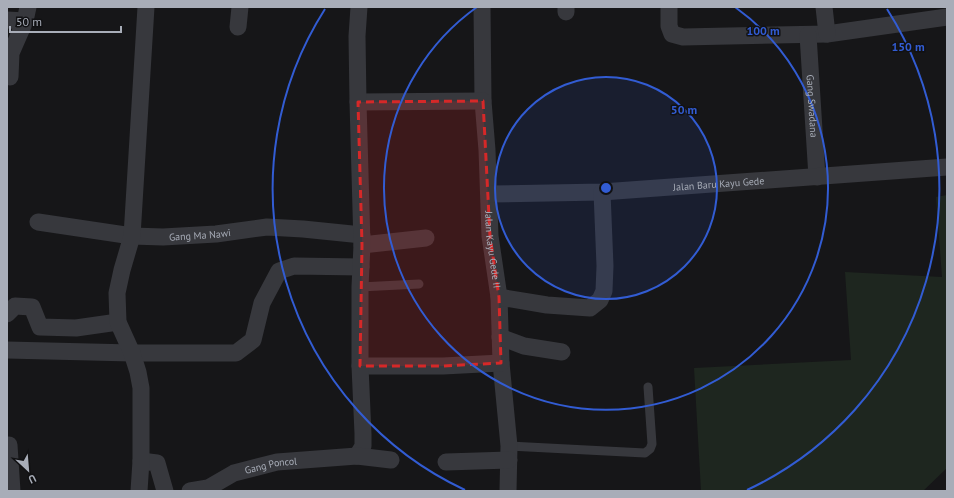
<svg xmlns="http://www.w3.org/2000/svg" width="954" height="498" viewBox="0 0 954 498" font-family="'PT Sans',sans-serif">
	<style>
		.green { fill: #1e261f }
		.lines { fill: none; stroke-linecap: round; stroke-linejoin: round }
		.lane { stroke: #37383d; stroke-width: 9 }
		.street { stroke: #37383d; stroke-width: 17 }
		.marked { fill: #d62828; fill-opacity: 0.2; stroke: #d62828; stroke-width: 3; stroke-dasharray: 8 5; stroke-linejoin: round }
		.ring { fill: none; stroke: #325cd3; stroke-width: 2 }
		.labels { text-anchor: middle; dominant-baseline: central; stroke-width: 3; stroke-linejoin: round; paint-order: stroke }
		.street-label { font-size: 10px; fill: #a8adb8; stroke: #111113 }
		.centre { fill: #325cd3; stroke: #111113; stroke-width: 2 }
		.ring-label { font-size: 12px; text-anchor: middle; font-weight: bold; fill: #325cd3; stroke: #111113; stroke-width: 3; stroke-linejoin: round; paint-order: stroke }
	</style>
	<rect width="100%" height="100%" fill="#161618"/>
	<path class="green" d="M947 195V468L923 491H701L694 368 851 360 845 272 942 277 936 197Z"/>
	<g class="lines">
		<g class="lane">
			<path d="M360 287 419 284"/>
			<path d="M509 446 645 453 650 449 652 444 648 387"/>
		</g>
		<g class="street">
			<path id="s1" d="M482 7 483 101 487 150 490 236 499 297 501 363 509 446 508 491"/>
			<path d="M566 7V12"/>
			<path d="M669 7V26L672 34 683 37 827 34 947 17"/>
			<path d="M824 7 827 34"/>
			<path d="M7 20 25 21"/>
			<path d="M238 27 240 7"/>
			<path id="s2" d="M808 35 817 177"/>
			<path d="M10 77 11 53 25 21 28 7"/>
			<path d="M358 102 483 101"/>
			<path id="s3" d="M489 194 602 192 947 167"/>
			<path id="s4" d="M38 222 132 236 163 237 216 234 267 227 303 229 362 235"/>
			<path d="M362 245 426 238"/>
			<path d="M499 297 547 305 590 308 600 300 604 291 605 266 602 192"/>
			<path d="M7 314 15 306 32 307 40 327 76 328 118 322"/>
			<path d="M500 337 524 346 562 352"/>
			<path d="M7 350 132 353H236L253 340 262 303 279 271 294 266 361 267"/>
			<path d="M360 366H443L501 363"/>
			<path d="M9 445 12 491"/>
			<path d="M357 456 363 446V434L360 366V287L362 245 358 102 357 36 359 7"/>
			<path d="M141 461 157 463 165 491"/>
			<path d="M446 462 509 460"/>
			<path d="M139 491 141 461V388L138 372 132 353 118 322 117 293 122 270 132 236 146 7"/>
			<path id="s5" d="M190 491 208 488 234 473 277 462 357 456 391 460"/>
		</g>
	</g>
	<path class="marked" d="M483 101 490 236 499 297 501 363 443 366H360L362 245 358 102Z"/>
	<circle cx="606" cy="188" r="111" fill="#325cd3" fill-opacity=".12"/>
	<g class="ring">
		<circle cx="606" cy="188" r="111"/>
		<path d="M735 7A222 222 0 1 1 477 7"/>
		<path d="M465 490A333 333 0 0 1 325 9M887 9A333 333 0 0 1 747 490"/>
	</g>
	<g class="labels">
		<g class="street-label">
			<text stroke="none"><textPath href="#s2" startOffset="71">Gang Swadana</textPath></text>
			<text stroke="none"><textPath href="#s3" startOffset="230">Jalan Baru Kayu Gede</textPath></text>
			<text stroke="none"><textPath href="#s4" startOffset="163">Gang Ma Nawi</textPath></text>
			<text stroke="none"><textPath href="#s1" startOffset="243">Jalan Kayu Gede II</textPath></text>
			<text stroke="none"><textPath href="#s5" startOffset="86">Gang Poncol</textPath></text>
		</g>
	</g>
	<circle cx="606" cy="188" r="6" class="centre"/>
	<g class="ring-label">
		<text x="763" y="35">100 m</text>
		<text x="908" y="51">150 m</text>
		<text x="684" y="114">50 m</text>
	</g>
	<rect width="954" height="498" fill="none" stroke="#a8adb8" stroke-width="16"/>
	<g transform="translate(28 470) rotate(154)" stroke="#111113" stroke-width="3" paint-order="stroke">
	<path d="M0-3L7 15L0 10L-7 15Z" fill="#a8adb8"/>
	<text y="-6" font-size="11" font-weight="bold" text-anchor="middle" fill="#a8adb8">U</text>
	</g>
	<path d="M10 26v6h111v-6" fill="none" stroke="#a8adb8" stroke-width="2"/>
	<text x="16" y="26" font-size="12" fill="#a8adb8" stroke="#111113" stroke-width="3" paint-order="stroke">50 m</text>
</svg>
